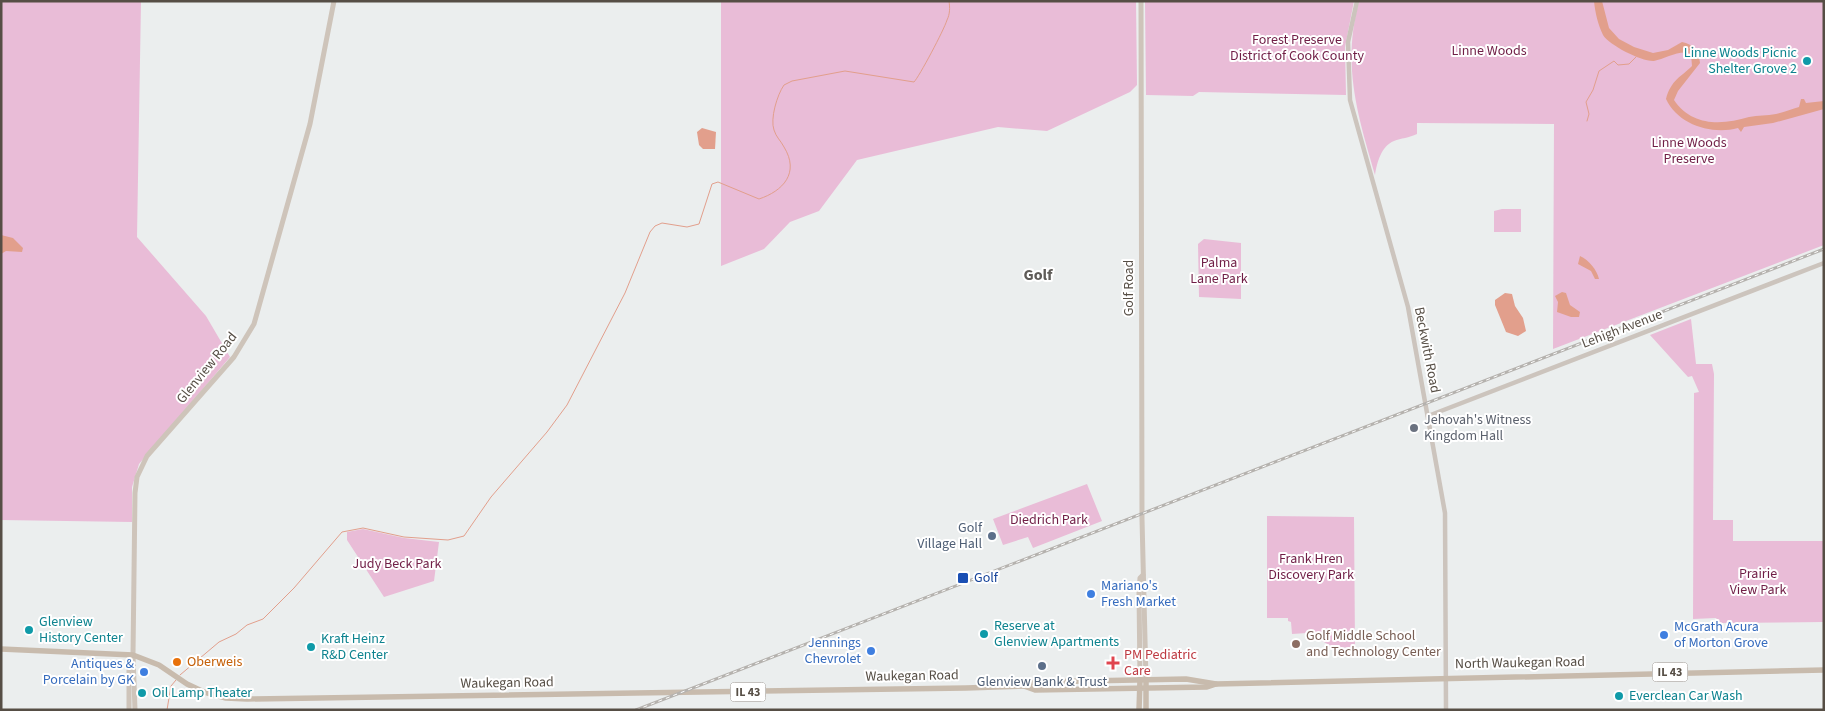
<svg xmlns="http://www.w3.org/2000/svg" width="1825" height="711" viewBox="0 0 1825 711" font-family="'Source Sans 3',sans-serif">
	<style>
		.green { fill: #e9bcd7 }
		.water { fill: #e29f8c }
		.lines { fill: none; stroke-linecap: round; stroke-linejoin: round }
		.stream { stroke: #e29f8c; stroke-width: 1 }
		.tertiary { stroke: #ccc4bd; stroke-width: 4.5 }
		.secondary { stroke: #cec4ba; stroke-width: 5 }
		.primary { stroke: #c8bbad; stroke-width: 5.5 }
		.rail-casing { stroke: #b5b2ae; stroke-width: 3 }
		.rail { stroke: #fff; stroke-width: 1; stroke-dasharray: 4; stroke-linecap: butt }
		.culture-dot { fill: #0f9aa8; stroke: #fff; stroke-width: 2 }
		.worship-dot { fill: #6b7280; stroke: #fff; stroke-width: 2 }
		.service-dot { fill: #5c6f8a; stroke: #fff; stroke-width: 2 }
		.transit-dot { fill: #1a4fb4; stroke: #fff; stroke-width: 2 }
		.shop-dot { fill: #3f7fe0; stroke: #fff; stroke-width: 2 }
		.education-dot { fill: #8d6e63; stroke: #fff; stroke-width: 2 }
		.food-dot { fill: #e8710a; stroke: #fff; stroke-width: 2 }
		.health-dot { fill: #e0444e; stroke: #fff; stroke-width: 2 }
		.labels { text-anchor: middle; dominant-baseline: central; stroke-width: 4; stroke-linejoin: round; paint-order: stroke }
		.shield { fill: #fff; stroke: #89837d; stroke-width: 1 }
		.shield-label { font-size: 12px; font-weight: bold; fill: #564e45 }
		.park-label { font-size: 14px; fill: #701e46; stroke: #fff }
		.culture-label { font-size: 14px; fill: #0d838f; stroke: #fff; text-anchor: start }
		.street-label { font-size: 14px; fill: #564e45; stroke: #fff }
		.worship-label { font-size: 14px; fill: #5b616d; stroke: #fff; text-anchor: start }
		.service-label { font-size: 14px; fill: #4e5e75; stroke: #fff; text-anchor: end }
		.transit-label { font-size: 14px; fill: #164399; stroke: #fff; text-anchor: start }
		.shop-label { font-size: 14px; fill: #366cbe; stroke: #fff; text-anchor: start }
		.education-label { font-size: 14px; fill: #785e54; stroke: #fff; text-anchor: start }
		.health-label { font-size: 14px; fill: #be3a42; stroke: #fff; text-anchor: start }
		.food-label { font-size: 14px; fill: #c56008; stroke: #fff; text-anchor: start }
		.quarter-label { font-size: 16px; font-weight: bold; fill: #5f5c58; stroke: #fff }
	</style>
	<rect width="100%" height="100%" fill="#ebeeee"/>
	<g class="green">
		<path d="M1 1H141L137 237 206 316 230 357 139 464 132 487V522L1 520Z"/>
		<path d="M721 1H1136L1137 85 1130 92 1047 131 998 127 857 160 819 211 790 222 764 249 721 266Z"/>
		<path d="M1145 1H1354L1345 47 1346 95 1199 92 1193 96 1146 95Z"/>
		<path d="M1359 1H1824V245L1553 349 1554 124 1417 123V134C1409 138 1401 138 1394 141 1381 146 1377 163 1375 175 1357 113 1342 65 1359 1Z"/>
		<path d="M1502 209H1521V232H1494V211Z"/>
		<path d="M1204 239 1241 243V299L1199 297 1198 244Z"/>
		<path d="M1691 319 1696 364H1712L1714 374 1713 520H1733V541H1824V622L1720 623 1716 618 1693 619 1694 393 1699 392 1692 376 1688 377 1650 335Z"/>
		<path d="M1087 484 1102 521 1033 548 1028 537 1003 545 993 519Z"/>
		<path d="M1267 516 1354 517 1355 647 1335 648 1307 633 1292 634 1291 622 1288 621V618H1267Z"/>
		<path d="M363 529 404 538 439 542 434 581 384 597 347 540V532Z"/>
	</g>
	<g class="water">
		<path d="M1594 1H1602L1609 28 1619 39 1634 47 1653 53 1668 50 1682 42C1693 44 1699 52 1700 63L1678 91 1674 100C1692 127 1723 125 1749 117 1758 115 1767 116 1776 114 1784 112 1792 109 1799 107L1801 99H1804L1806 103 1824 101V109L1773 123 1744 127 1741 132 1738 128C1712 135 1678 125 1666 99 1671 80 1681 77 1692 66L1691 54C1681 49 1665 59 1654 61 1642 62 1609 45 1603 35 1598 25 1595 12 1594 1Z"/>
		<path d="M702 128 716 132 715 149H703L699 145 697 132Z"/>
		<path d="M1 235 13 238 23 248 22 252 6 251 1 254Z"/>
		<path d="M1580 256C1589 260 1597 270 1599 279H1595L1591 271 1578 264Z"/>
		<path d="M1562 292 1566 293 1570 305 1580 312 1579 317H1571L1557 312 1558 302 1555 296Z"/>
		<path d="M1505 293 1512 294 1515 306 1523 318 1526 331 1518 336 1506 332 1495 305V300Z"/>
	</g>
	<g class="lines">
		<g class="stream">
			<path d="M1587 121 1589 114 1586 102 1593 90 1599 71 1614 61 1618 65 1629 64 1636 57"/>
			<path d="M180 675 219 642 236 634 247 625 263 619 294 588 342 532 363 528 404 537 448 540 464 536 491 497 547 432 567 405 625 293 650 232 655 226 662 223 687 227 699 224 712 184 718 182 759 199C783 191 800 173 784 147 781 141 776 137 774 130 770 119 777 95 784 85L792 81 845 71 914 82C919 77 944 30 947 20 950 14 950 8 949 1"/>
			<path d="M167 710 171 686 176 680"/>
		</g>
		<g class="tertiary">
			<path d="M1357 1 1348 42 1350 100 1408 307 1445 513 1446 710"/>
			<path d="M1428 416 1824 263"/>
		</g>
		<g class="secondary">
			<path d="M1141 1 1142 519 1146 680"/>
			<path d="M1140 680 1139 591 1140 578 1143 575"/>
			<path d="M129 710V665L133 656"/>
			<path d="M135 710 133 655 135 493 137 477 147 456 234 357 254 324 310 124 334 1"/>
		</g>
		<g class="primary">
			<path d="M1 649 133 655 159 665 187 684 204 692 226 698 247 699 966 688 1024 686 1034 682 1186 679 1216 684 1824 670"/>
			<path d="M1024 686 1035 690 1207 687 1216 684"/>
			<path d="M1139 710 1140 680"/>
			<path d="M1146 710V680"/>
		</g>
		<g class="rail-casing">
			<path id="rail" d="M636 710 1824 249"/>
		</g>
		<use href="#rail" class="rail"/>
	</g>
	<g class="culture-dot">
		<circle cx="1807" cy="61" r="5"/>
		<circle cx="29" cy="630" r="5"/>
		<circle cx="984" cy="634" r="5"/>
		<circle cx="311" cy="647" r="5"/>
		<circle cx="142" cy="693" r="5"/>
		<circle cx="1619" cy="696" r="5"/>
	</g>
	<circle class="worship-dot" cx="1414" cy="428" r="5"/>
	<g class="service-dot">
		<circle cx="992" cy="536" r="5"/>
		<circle cx="1042" cy="666" r="5"/>
	</g>
	<rect class="transit-dot" x="957" y="572" width="12" height="12" rx="2.5"/>
	<g class="shop-dot">
		<circle cx="1091" cy="594" r="5"/>
		<circle cx="1664" cy="635" r="5"/>
		<circle cx="871" cy="651" r="5"/>
		<circle cx="144" cy="672" r="5"/>
	</g>
	<circle class="education-dot" cx="1296" cy="644" r="5"/>
	<circle class="food-dot" cx="177" cy="662" r="5"/>
	<path class="health-dot" d="M1110.5 655.5h5v5h5v5h-5v5h-5v-5h-5v-5h5z"/>
	<g class="labels">
		<g class="shield">
			<rect x="1652.5" y="662.5" width="35" height="19" rx="4"/>
			<rect x="730.5" y="682.5" width="35" height="19" rx="4"/>
		</g>
		<g class="shield-label">
			<text x="1670" y="672">IL 43</text>
			<text x="748" y="692">IL 43</text>
		</g>
		<g class="park-label">
			<text x="1297" y="40">Forest Preserve<tspan x="1297" dy="16">District of Cook County</tspan></text>
			<text x="1489" y="51">Linne Woods</text>
			<text x="1689" y="143">Linne Woods<tspan x="1689" dy="16">Preserve</tspan></text>
			<text x="1219" y="263">Palma<tspan x="1219" dy="16">Lane Park</tspan></text>
			<text x="1049" y="520">Diedrich Park</text>
			<text x="1311" y="559">Frank Hren<tspan x="1311" dy="16">Discovery Park</tspan></text>
			<text x="397" y="564">Judy Beck Park</text>
			<text x="1758" y="574">Prairie<tspan x="1758" dy="16">View Park</tspan></text>
		</g>
		<g class="culture-label">
			<text x="1797" y="53" text-anchor="end">Linne Woods Picnic<tspan x="1797" dy="16">Shelter Grove 2</tspan></text>
			<text x="39" y="622">Glenview<tspan x="39" dy="16">History Center</tspan></text>
			<text x="994" y="626">Reserve at<tspan x="994" dy="16">Glenview Apartments</tspan></text>
			<text x="321" y="639">Kraft Heinz<tspan x="321" dy="16">R&amp;D Center</tspan></text>
			<text x="152" y="693">Oil Lamp Theater</text>
			<text x="1629" y="696">Everclean Car Wash</text>
		</g>
		<g class="street-label">
			<text transform="translate(1129 288) rotate(-90)">Golf Road</text>
			<text transform="translate(1622 329) rotate(-21)">Lehigh Avenue</text>
			<text transform="translate(1427 350) rotate(79)">Beckwith Road</text>
			<text transform="translate(207 368) rotate(-51)">Glenview Road</text>
			<text transform="translate(1520 663) rotate(-1)">North Waukegan Road</text>
			<text transform="translate(912 676) rotate(-1)">Waukegan Road</text>
			<text transform="translate(507 683) rotate(-1)">Waukegan Road</text>
		</g>
		<g class="worship-label">
			<text x="1424" y="420">Jehovah's Witness<tspan x="1424" dy="16">Kingdom Hall</tspan></text>
		</g>
		<g class="service-label">
			<text x="982" y="528">Golf<tspan x="982" dy="16">Village Hall</tspan></text>
			<text x="1042" y="682" text-anchor="middle">Glenview Bank &amp; Trust</text>
		</g>
		<g class="transit-label">
			<text x="974" y="578">Golf</text>
		</g>
		<g class="shop-label">
			<text x="1101" y="586">Mariano's<tspan x="1101" dy="16">Fresh Market</tspan></text>
			<text x="1674" y="627">McGrath Acura<tspan x="1674" dy="16">of Morton Grove</tspan></text>
			<text x="861" y="643" text-anchor="end">Jennings<tspan x="861" dy="16">Chevrolet</tspan></text>
			<text x="134" y="664" text-anchor="end">Antiques &amp;<tspan x="134" dy="16">Porcelain by GK</tspan></text>
		</g>
		<g class="education-label">
			<text x="1306" y="636">Golf Middle School<tspan x="1306" dy="16">and Technology Center</tspan></text>
		</g>
		<g class="health-label">
			<text x="1124" y="655">PM Pediatric<tspan x="1124" dy="16">Care</tspan></text>
		</g>
		<g class="food-label">
			<text x="187" y="662">Oberweis</text>
		</g>
		<g class="quarter-label">
			<text x="1038" y="275">Golf</text>
		</g>
	</g>
	<rect width="1825" height="711" fill="none" stroke="#564e45" stroke-width="5"/>
</svg>
